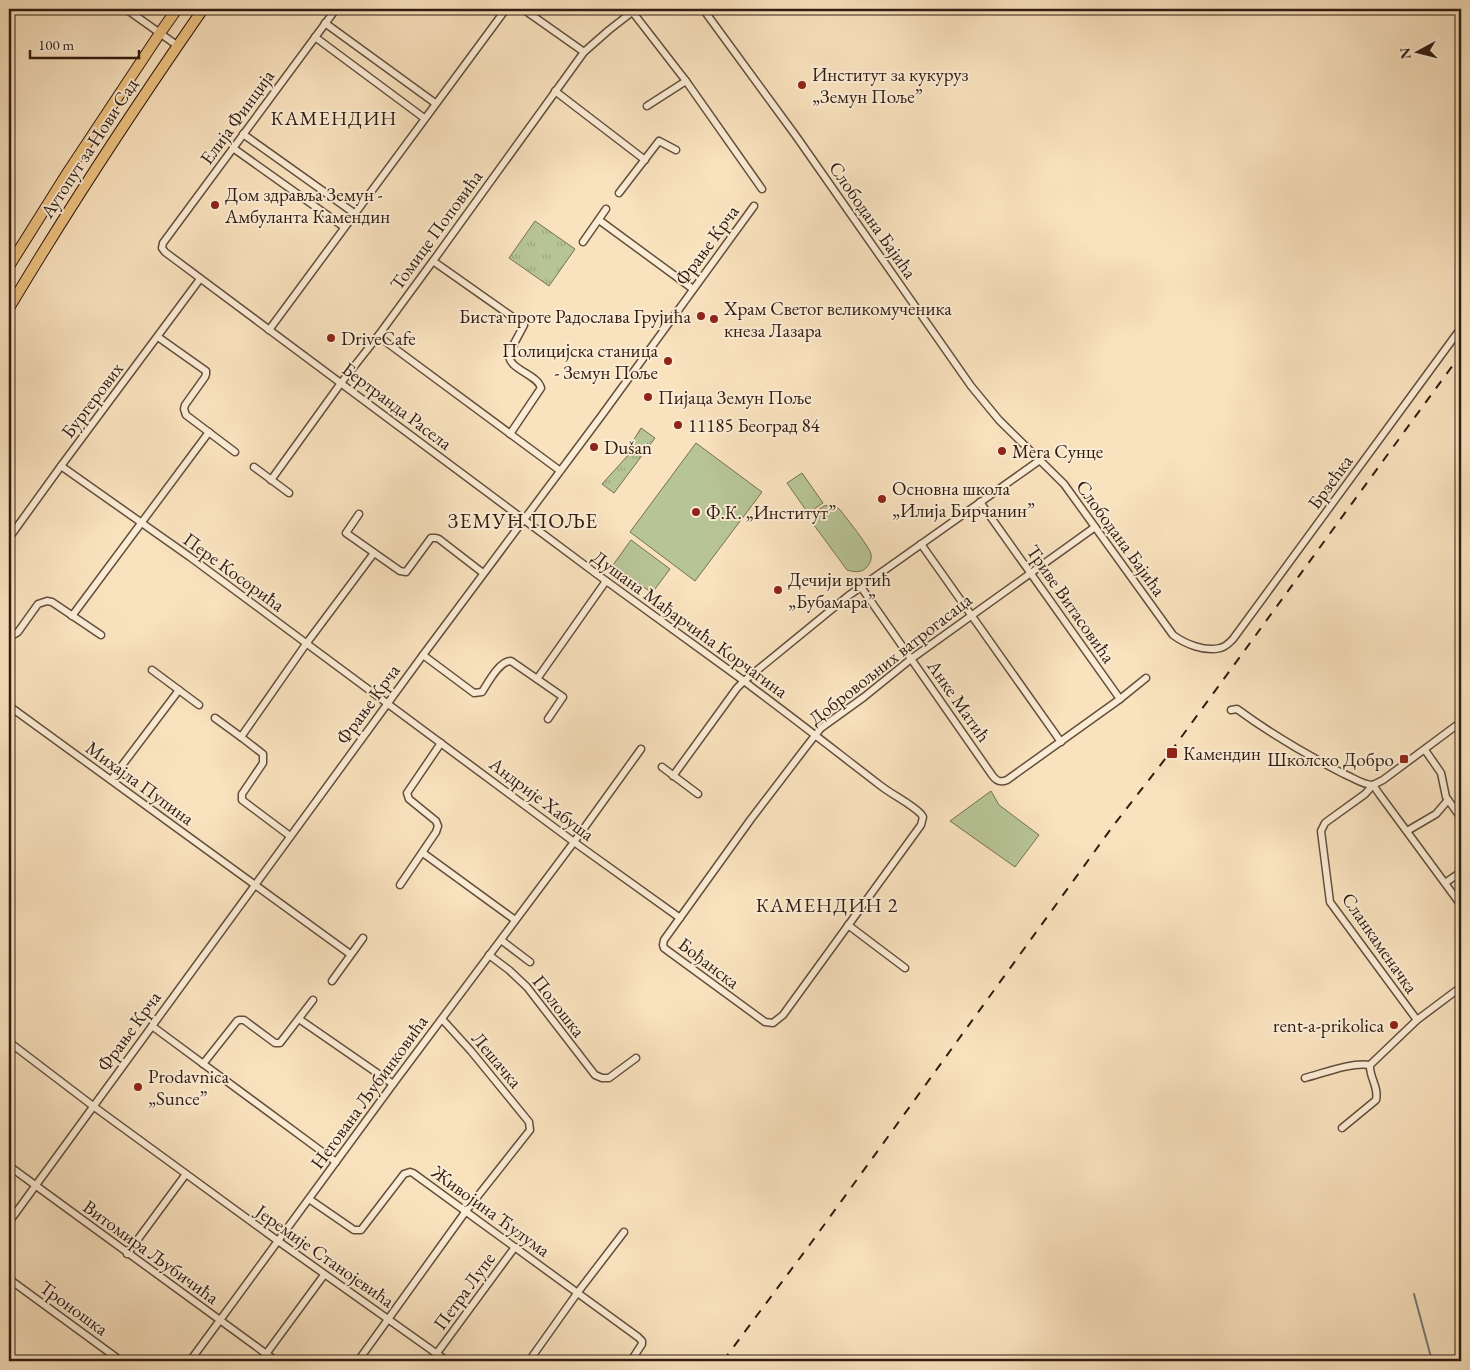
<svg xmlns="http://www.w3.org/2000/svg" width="1470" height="1370" viewBox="0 0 1470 1370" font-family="'EB Garamond',serif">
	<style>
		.park { fill: url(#park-tufts); stroke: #747054 }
		.pitch { fill: #b7c496; stroke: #747054 }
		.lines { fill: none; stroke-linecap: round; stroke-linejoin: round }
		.stream { stroke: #757b78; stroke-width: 2 }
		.minor-casing { stroke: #634e3c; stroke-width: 9 }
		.primary-casing { stroke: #311c11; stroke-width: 12 }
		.minor { stroke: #fbecd5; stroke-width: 6 }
		.primary { stroke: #ecc17f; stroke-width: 10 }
		.rail { stroke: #311c11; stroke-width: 2; stroke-dasharray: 9 9; stroke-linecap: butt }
		.poi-dot { fill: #8f2418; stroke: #fbecd5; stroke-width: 2 }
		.labels { text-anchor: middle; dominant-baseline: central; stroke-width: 4; stroke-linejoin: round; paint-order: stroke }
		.poi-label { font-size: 19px; fill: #311c11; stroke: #fbecd5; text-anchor: start }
		.street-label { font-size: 19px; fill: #311c11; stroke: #fbecd5 }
		.neighbourhood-label { font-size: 20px; letter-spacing: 1px; fill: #311c11; stroke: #fbecd5 }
		.quarter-label { font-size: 21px; letter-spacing: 1px; fill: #311c11; stroke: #fbecd5 }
	</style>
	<defs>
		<pattern id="park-tufts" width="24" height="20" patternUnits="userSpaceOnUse" patternTransform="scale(1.25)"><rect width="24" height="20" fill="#b7c496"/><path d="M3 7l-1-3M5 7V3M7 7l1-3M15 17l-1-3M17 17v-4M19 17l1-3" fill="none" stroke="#9ea880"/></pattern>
	</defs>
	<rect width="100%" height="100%" fill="#f9e2be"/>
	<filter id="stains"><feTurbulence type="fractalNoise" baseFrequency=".004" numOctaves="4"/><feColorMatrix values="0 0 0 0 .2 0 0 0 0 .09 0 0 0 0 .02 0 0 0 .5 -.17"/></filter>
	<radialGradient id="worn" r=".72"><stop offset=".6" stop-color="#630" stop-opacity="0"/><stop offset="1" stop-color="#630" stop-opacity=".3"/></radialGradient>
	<g class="park">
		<path d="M535 221 575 249 549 286 509 258Z"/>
		<path d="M641 428 655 438 614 493 602 484 631 452 628 449Z"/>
	</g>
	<g class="pitch">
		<path d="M696 443 762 492 695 581 630 532Z"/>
		<path d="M802 473 823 503 808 513 787 483Z"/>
		<path d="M830 505H835L841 511C847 519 869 546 871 554 872 559 870 564 866 568 861 573 854 572 847 570L814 525 815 512 824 506Z"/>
		<path d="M631 540 670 569 652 593 613 565Z"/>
		<path d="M991 791 999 805 1039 835 1015 867 950 821Z"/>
	</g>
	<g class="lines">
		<path class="stream" d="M1414 1294 1432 1361"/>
		<g class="minor-casing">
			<g id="minor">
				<path d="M126 9 178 46"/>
				<path d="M336 9 163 243 162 248 165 252 598 575 744 681 753 688C796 720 838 753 881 786 894 796 910 803 921 814L923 817 921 825 783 1015 773 1023 765 1022 664 948 663 945 664 940 751 819 806 747 821 728 864 697 911 659 1095 527"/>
				<path d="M523 9 584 52"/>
				<path d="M703 9 796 136 971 386 999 420 1064 484 1173 635C1185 644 1205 652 1220 648 1226 647 1229 643 1233 639L1461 328"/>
				<path d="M631 10 686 81 762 189"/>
				<path d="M325 23 435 103"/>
				<path d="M315 37 424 118"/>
				<path d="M555 91 645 160"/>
				<path d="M647 106 686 81"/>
				<path d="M243 134 354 213"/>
				<path d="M233 148 344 227"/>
				<path d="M619 193 659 141 676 150"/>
				<path d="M599 220 693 289"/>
				<path d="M583 242 606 209"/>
				<path d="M433 261 524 325 509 353C507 370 537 373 541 388L510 434"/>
				<path d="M269 330 506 9"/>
				<path d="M378 336 559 470"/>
				<path d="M158 337 206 371V374L205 377 185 405 184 409 186 415 235 452"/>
				<path d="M61 466 190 557 574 842 680 918"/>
				<path d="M254 467 289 493"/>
				<path d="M271 480 341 383 378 336 433 261 584 52 609 30 636 9"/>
				<path d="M980 502 1120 699"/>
				<path d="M359 514 346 533 400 571 406 572 431 538H436L439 539 483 573"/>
				<path d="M9 538 61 466 200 279"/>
				<path d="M921 544 1061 742"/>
				<path d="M861 587 992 775C996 781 1000 783 1007 780L1120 699 1146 678"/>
				<path d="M72 616 209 432"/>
				<path d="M9 633 15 634 18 632 38 604 47 601 52 602 101 635"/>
				<path d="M423 655 474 693 482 692C488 683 499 661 511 661L537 679 606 581"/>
				<path d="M152 670 199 705"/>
				<path d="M537 679 563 697 548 719"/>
				<path d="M9 706 350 954"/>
				<path d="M1231 710 1237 709C1271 734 1307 755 1344 774 1354 778 1363 785 1373 785"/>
				<path d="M215 718 241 737"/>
				<path d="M1425 750 1441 773 1446 797 1461 818"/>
				<path d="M662 767 698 794"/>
				<path d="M673 776 737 688 744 681 848 596 1040 460"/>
				<path d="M111 780 179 690"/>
				<path d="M1373 785 1380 795 1461 905"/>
				<path d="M1407 831 1436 814 1448 800"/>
				<path d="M290 836 242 800V794L263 763V754L241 737 306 644 374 553"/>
				<path d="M423 853 515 920"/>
				<path d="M1445 883 1461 872"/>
				<path d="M400 885 436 832 438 826 436 821 409 799 407 793 441 743"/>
				<path d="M848 925 905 968"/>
				<path d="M501 940 530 962"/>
				<path d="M489 955 509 970 527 987 595 1075 602 1078H609L636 1058"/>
				<path d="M332 981 363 938"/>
				<path d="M299 1019 393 1084"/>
				<path d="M1417 1020 1330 902 1321 831 1325 823 1329 820 1365 794 1373 785 1383 780 1461 722"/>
				<path d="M152 1026 336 1162"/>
				<path d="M9 1042 93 1106 278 1241 447 1361"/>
				<path d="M203 1064 237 1021 239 1020H244L275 1043H280L313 1000"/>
				<path d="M1305 1078C1324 1073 1351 1062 1370 1065"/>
				<path d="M1342 1128 1376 1100C1379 1087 1369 1077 1370 1065L1417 1020 1461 987"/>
				<path d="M9 1166 276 1361"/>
				<path d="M309 1199 354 1230H361L404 1174 410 1172 413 1173 638 1337 642 1341V1344L631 1361"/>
				<path d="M9 1222 423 655 602 415 754 206"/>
				<path d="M127 1254 186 1174"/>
				<path d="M9 1279 121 1361"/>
				<path d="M437 1353 515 1247"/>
				<path d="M266 1354 324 1275"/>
				<path d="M190 1361 393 1084 574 842 641 749"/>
				<path d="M358 1361 466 1211 530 1130 529 1122 471 1051 442 1019"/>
				<path d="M529 1361 578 1292 624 1232"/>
			</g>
		</g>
		<g class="primary-casing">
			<g id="primary">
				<path d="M9 266 68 172 160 33 177 9"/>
				<path d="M9 308C70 206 135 107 203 9"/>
			</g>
		</g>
		<use href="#minor" class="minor"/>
		<use href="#primary" class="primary"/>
		<path class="rail" d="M723 1361 811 1243 1113 826 1169 754 1461 354"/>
	</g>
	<g class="poi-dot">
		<circle cx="802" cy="85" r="5"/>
		<circle cx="215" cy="205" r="5"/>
		<circle cx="701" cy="316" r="5"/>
		<circle cx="714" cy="319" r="5"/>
		<circle cx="331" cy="338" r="5"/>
		<circle cx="668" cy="361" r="5"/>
		<circle cx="648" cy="397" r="5"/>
		<circle cx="678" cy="425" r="5"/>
		<circle cx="594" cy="447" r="5"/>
		<circle cx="1002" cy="451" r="5"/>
		<circle cx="882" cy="499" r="5"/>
		<circle cx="696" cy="512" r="5"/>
		<circle cx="778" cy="590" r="5"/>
		<rect x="1166" y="747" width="12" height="12" rx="2.5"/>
		<rect x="1399" y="754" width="10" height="10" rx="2.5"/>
		<circle cx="1394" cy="1025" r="5"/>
		<circle cx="138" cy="1087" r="5"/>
	</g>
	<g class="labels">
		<g class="poi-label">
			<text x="812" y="74">Институт за кукуруз<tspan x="812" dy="22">„Земун Поље”</tspan></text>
			<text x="225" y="194">Дом здравља Земун -<tspan x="225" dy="22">Амбуланта Камендин</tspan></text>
			<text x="724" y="308">Храм Светог великомученика<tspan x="724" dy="22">кнеза Лазара</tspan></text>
			<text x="691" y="316" text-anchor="end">Биста проте Радослава Грујића</text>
			<text x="341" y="338">DriveCafe</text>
			<text x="658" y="350" text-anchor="end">Полицијска станица<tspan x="658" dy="22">- Земун Поље</tspan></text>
			<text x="658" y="397">Пијаца Земун Поље</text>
			<text x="688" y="425">11185 Београд 84</text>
			<text x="604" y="447">Dušan</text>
			<text x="1012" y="451">Мега Сунце</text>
			<text x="892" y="488">Основна школа<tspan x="892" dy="22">„Илија Бирчанин”</tspan></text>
			<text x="706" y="512">Ф.К. „Институт”</text>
			<text x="788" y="579">Дечији вртић<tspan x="788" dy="22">„Бубамара”</tspan></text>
			<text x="1183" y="753">Камендин</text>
			<text x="1394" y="759" text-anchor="end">Школско Добро</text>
			<text x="1384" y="1025" text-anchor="end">rent-a-prikolica</text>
			<text x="148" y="1076">Prodavnica<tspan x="148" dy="22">„Sunce”</tspan></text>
		</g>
		<g class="street-label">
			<text transform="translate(237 117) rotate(-54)">Елија Финција</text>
			<text transform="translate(89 148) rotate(-57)">Аутопут за Нови Сад</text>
			<text transform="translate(873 220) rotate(55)">Слободана Бајића</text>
			<text transform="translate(436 230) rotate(-54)">Томице Поповића</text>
			<text transform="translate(707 245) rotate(-54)">Фрање Крча</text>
			<text transform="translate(92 400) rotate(-53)">Бургерових</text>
			<text transform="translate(397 406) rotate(37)">Бертранда Расела</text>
			<text transform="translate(1330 482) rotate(-54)">Брзећка</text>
			<text transform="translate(1121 538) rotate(54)">Слободана Бајића</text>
			<text transform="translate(234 572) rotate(36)">Пере Косорића</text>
			<text transform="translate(1071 604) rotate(55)">Триве Витасовића</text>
			<text transform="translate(690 624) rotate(36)">Душана Мађарчића Корчагина</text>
			<text transform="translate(890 659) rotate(-38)">Добровољних ватрогасаца</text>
			<text transform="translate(959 701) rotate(55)">Анке Матић</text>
			<text transform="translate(368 704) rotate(-54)">Фрање Крча</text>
			<text transform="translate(140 783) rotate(36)">Михајла Пупина</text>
			<text transform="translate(542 799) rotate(37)">Андрије Хабуша</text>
			<text transform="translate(1380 943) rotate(55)">Сланкаменачка</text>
			<text transform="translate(709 963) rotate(37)">Бођанска</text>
			<text transform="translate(559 1006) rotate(52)">Полошка</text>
			<text transform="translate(129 1031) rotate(-54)">Фрање Крча</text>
			<text transform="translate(497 1060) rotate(50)">Лешачка</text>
			<text transform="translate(369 1092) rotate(-54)">Негована Љубинковића</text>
			<text transform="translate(491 1211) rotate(36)">Живојина Ћулума</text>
			<text transform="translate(151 1252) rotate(36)">Витомира Љубичића</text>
			<text transform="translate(325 1256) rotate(35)">Јеремије Станојевића</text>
			<text transform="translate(464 1291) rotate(-54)">Петра Лупе</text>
			<text transform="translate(74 1308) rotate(36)">Троношка</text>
		</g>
		<g class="neighbourhood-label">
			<text x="334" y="118">КАМЕНДИН</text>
			<text x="827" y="905">КАМЕНДИН 2</text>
		</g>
		<g class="quarter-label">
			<text x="523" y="520">ЗЕМУН ПОЉЕ</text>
		</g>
	</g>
	<rect width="1470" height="1370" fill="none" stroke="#f9e2be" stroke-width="30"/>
	<rect x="10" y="10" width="1450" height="1350" fill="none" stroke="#311c11" stroke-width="2.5"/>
	<rect x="15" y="15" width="1440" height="1340" fill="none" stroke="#311c11"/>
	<g transform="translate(1418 52) rotate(263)" stroke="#fbecd5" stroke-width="4" paint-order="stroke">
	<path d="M0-4L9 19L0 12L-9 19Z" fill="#311c11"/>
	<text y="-8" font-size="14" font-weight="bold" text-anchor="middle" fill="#311c11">N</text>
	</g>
	<path d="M30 50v8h109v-8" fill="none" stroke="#311c11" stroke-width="2.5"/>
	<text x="38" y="50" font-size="15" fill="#311c11" stroke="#fbecd5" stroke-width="4" paint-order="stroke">100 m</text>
	<rect width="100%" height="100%" filter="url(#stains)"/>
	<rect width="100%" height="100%" fill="url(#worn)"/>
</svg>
